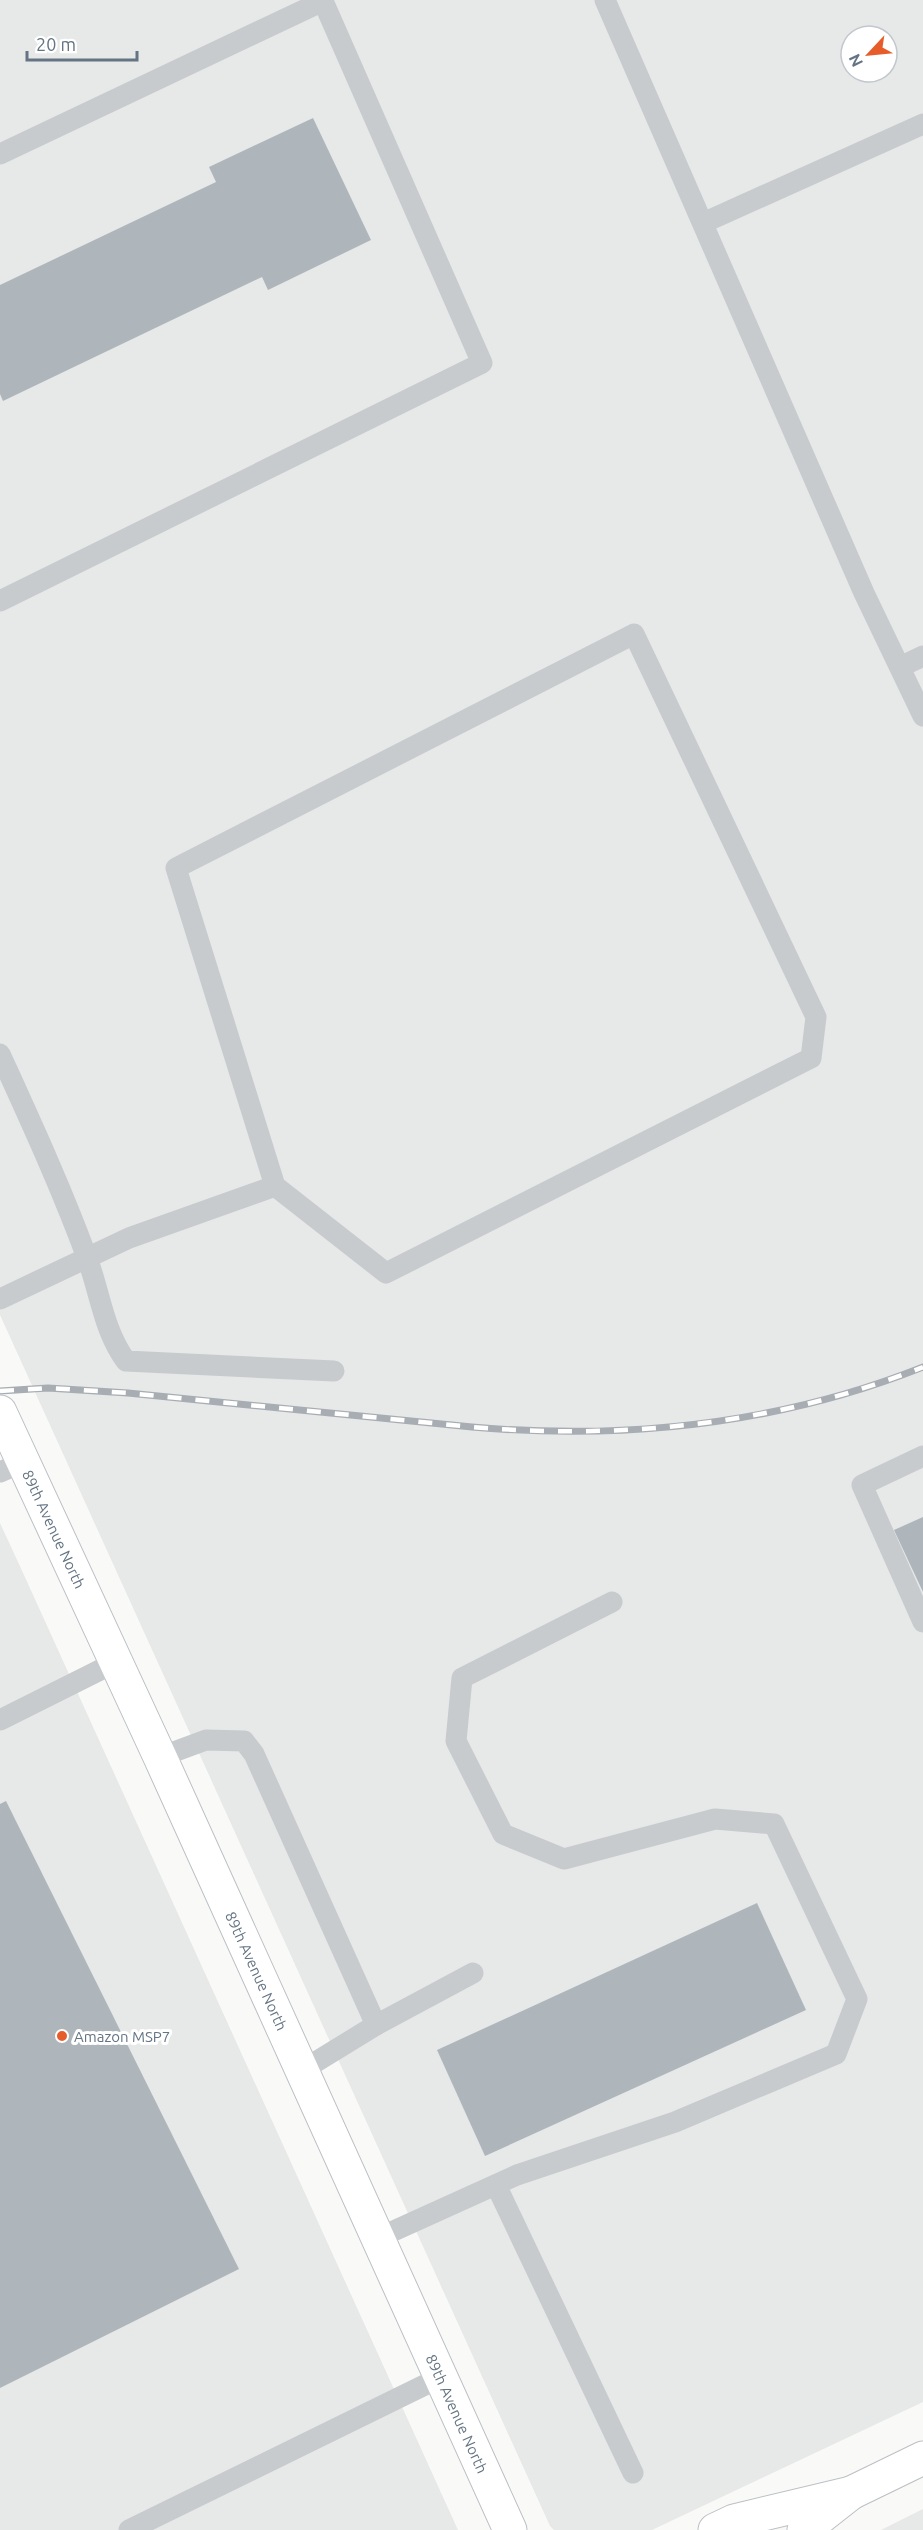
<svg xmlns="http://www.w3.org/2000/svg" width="923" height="2530" viewBox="0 0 923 2530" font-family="Ubuntu,sans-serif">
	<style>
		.built { fill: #e7e8e8; fill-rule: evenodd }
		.building { fill: #aeb6bc }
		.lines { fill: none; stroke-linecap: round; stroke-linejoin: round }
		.secondary-casing { stroke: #bcc0c5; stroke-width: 35 }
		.lane { stroke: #c7cbce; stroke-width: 21 }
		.secondary { stroke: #fff; stroke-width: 33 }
		.rail-casing { stroke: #a7adb3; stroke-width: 7 }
		.rail { stroke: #fff; stroke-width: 4.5; stroke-dasharray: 14; stroke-linecap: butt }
		.poi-dot { fill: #e65d2b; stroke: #fff; stroke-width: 2 }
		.labels { text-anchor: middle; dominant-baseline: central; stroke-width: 6; stroke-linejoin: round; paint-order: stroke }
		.street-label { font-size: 15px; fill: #647483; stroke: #fff }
		.poi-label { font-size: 15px; fill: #647483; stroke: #fff; text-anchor: start }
	</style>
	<rect width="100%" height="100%" fill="#f9f9f7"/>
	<g class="built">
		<path d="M0 0H923V2402L652 2530H554L550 2526 0 1315ZM851 36H887V72H851Z"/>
		<path d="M0 1523 24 1575 458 2530H0Z"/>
		<path d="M923 2509V2530H881Z"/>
	</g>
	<g class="building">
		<path d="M313 118 371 240 268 290 262 277 3 401 0 394V285L216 182 209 167Z"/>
		<path d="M923 1517V1592L894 1530Z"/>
		<path d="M6 1801 239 2269 0 2388V1804Z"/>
		<path d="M757 1903 806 2010 485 2156 437 2050Z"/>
	</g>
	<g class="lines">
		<g class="secondary-casing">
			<g id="secondary">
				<path id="s1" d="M0 1412 160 1757 510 2530"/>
				<path d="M715 2530 734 2521 851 2493"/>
				<path d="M804 2530 851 2493 923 2458"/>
			</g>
		</g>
		<g class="lane">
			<path d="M605 0 864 593 923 716"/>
			<path d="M0 154 323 1 482 363 0 601"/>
			<path d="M703 223 923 124"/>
			<path d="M900 667 923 656"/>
			<path d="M0 1054C30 1120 61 1187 86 1255 100 1291 103 1330 126 1361L334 1371"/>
			<path d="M0 1299 129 1238 275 1186 386 1273 811 1058 816 1017 634 634 176 868 275 1186"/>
			<path d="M923 1456 862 1485 923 1622"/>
			<path d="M0 1472 23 1462"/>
			<path d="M0 1720 116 1662"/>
			<path d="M160 1757 206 1740 244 1741 254 1754 376 2025"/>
			<path d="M301 2071 376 2025 473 1973"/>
			<path d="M496 2185 633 2473"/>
			<path d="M378 2238 517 2175 675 2122 836 2054 857 1999 774 1824 715 1819 564 1859 503 1834 456 1741 462 1678 612 1602"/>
			<path d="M129 2530 441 2377"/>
		</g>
		<use href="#secondary" class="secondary"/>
		<g class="rail-casing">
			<path id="rail" d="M0 1391 48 1388 128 1393 472 1427C625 1440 780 1424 923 1367"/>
		</g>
		<use href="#rail" class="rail"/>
	</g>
	<circle class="poi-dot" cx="62" cy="2036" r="6"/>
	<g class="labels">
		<g class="street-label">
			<text stroke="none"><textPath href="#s1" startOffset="129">89th Avenue North</textPath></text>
			<text stroke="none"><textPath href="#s1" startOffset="615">89th Avenue North</textPath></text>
			<text stroke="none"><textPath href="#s1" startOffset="1101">89th Avenue North</textPath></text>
		</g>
		<g class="poi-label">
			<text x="74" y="2036">Amazon MSP7</text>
		</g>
	</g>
	<g transform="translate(869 54) rotate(244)"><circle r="28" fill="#ffffff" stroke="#c1c7cd" stroke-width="1.5"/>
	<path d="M0-4.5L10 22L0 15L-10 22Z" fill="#e65d2b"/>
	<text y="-9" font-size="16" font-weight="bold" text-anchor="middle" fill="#647483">N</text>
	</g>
	<path d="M27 51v9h110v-9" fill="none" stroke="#647483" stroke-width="3"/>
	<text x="36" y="51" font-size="18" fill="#647483" stroke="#ffffff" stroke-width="4.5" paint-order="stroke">20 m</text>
</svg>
